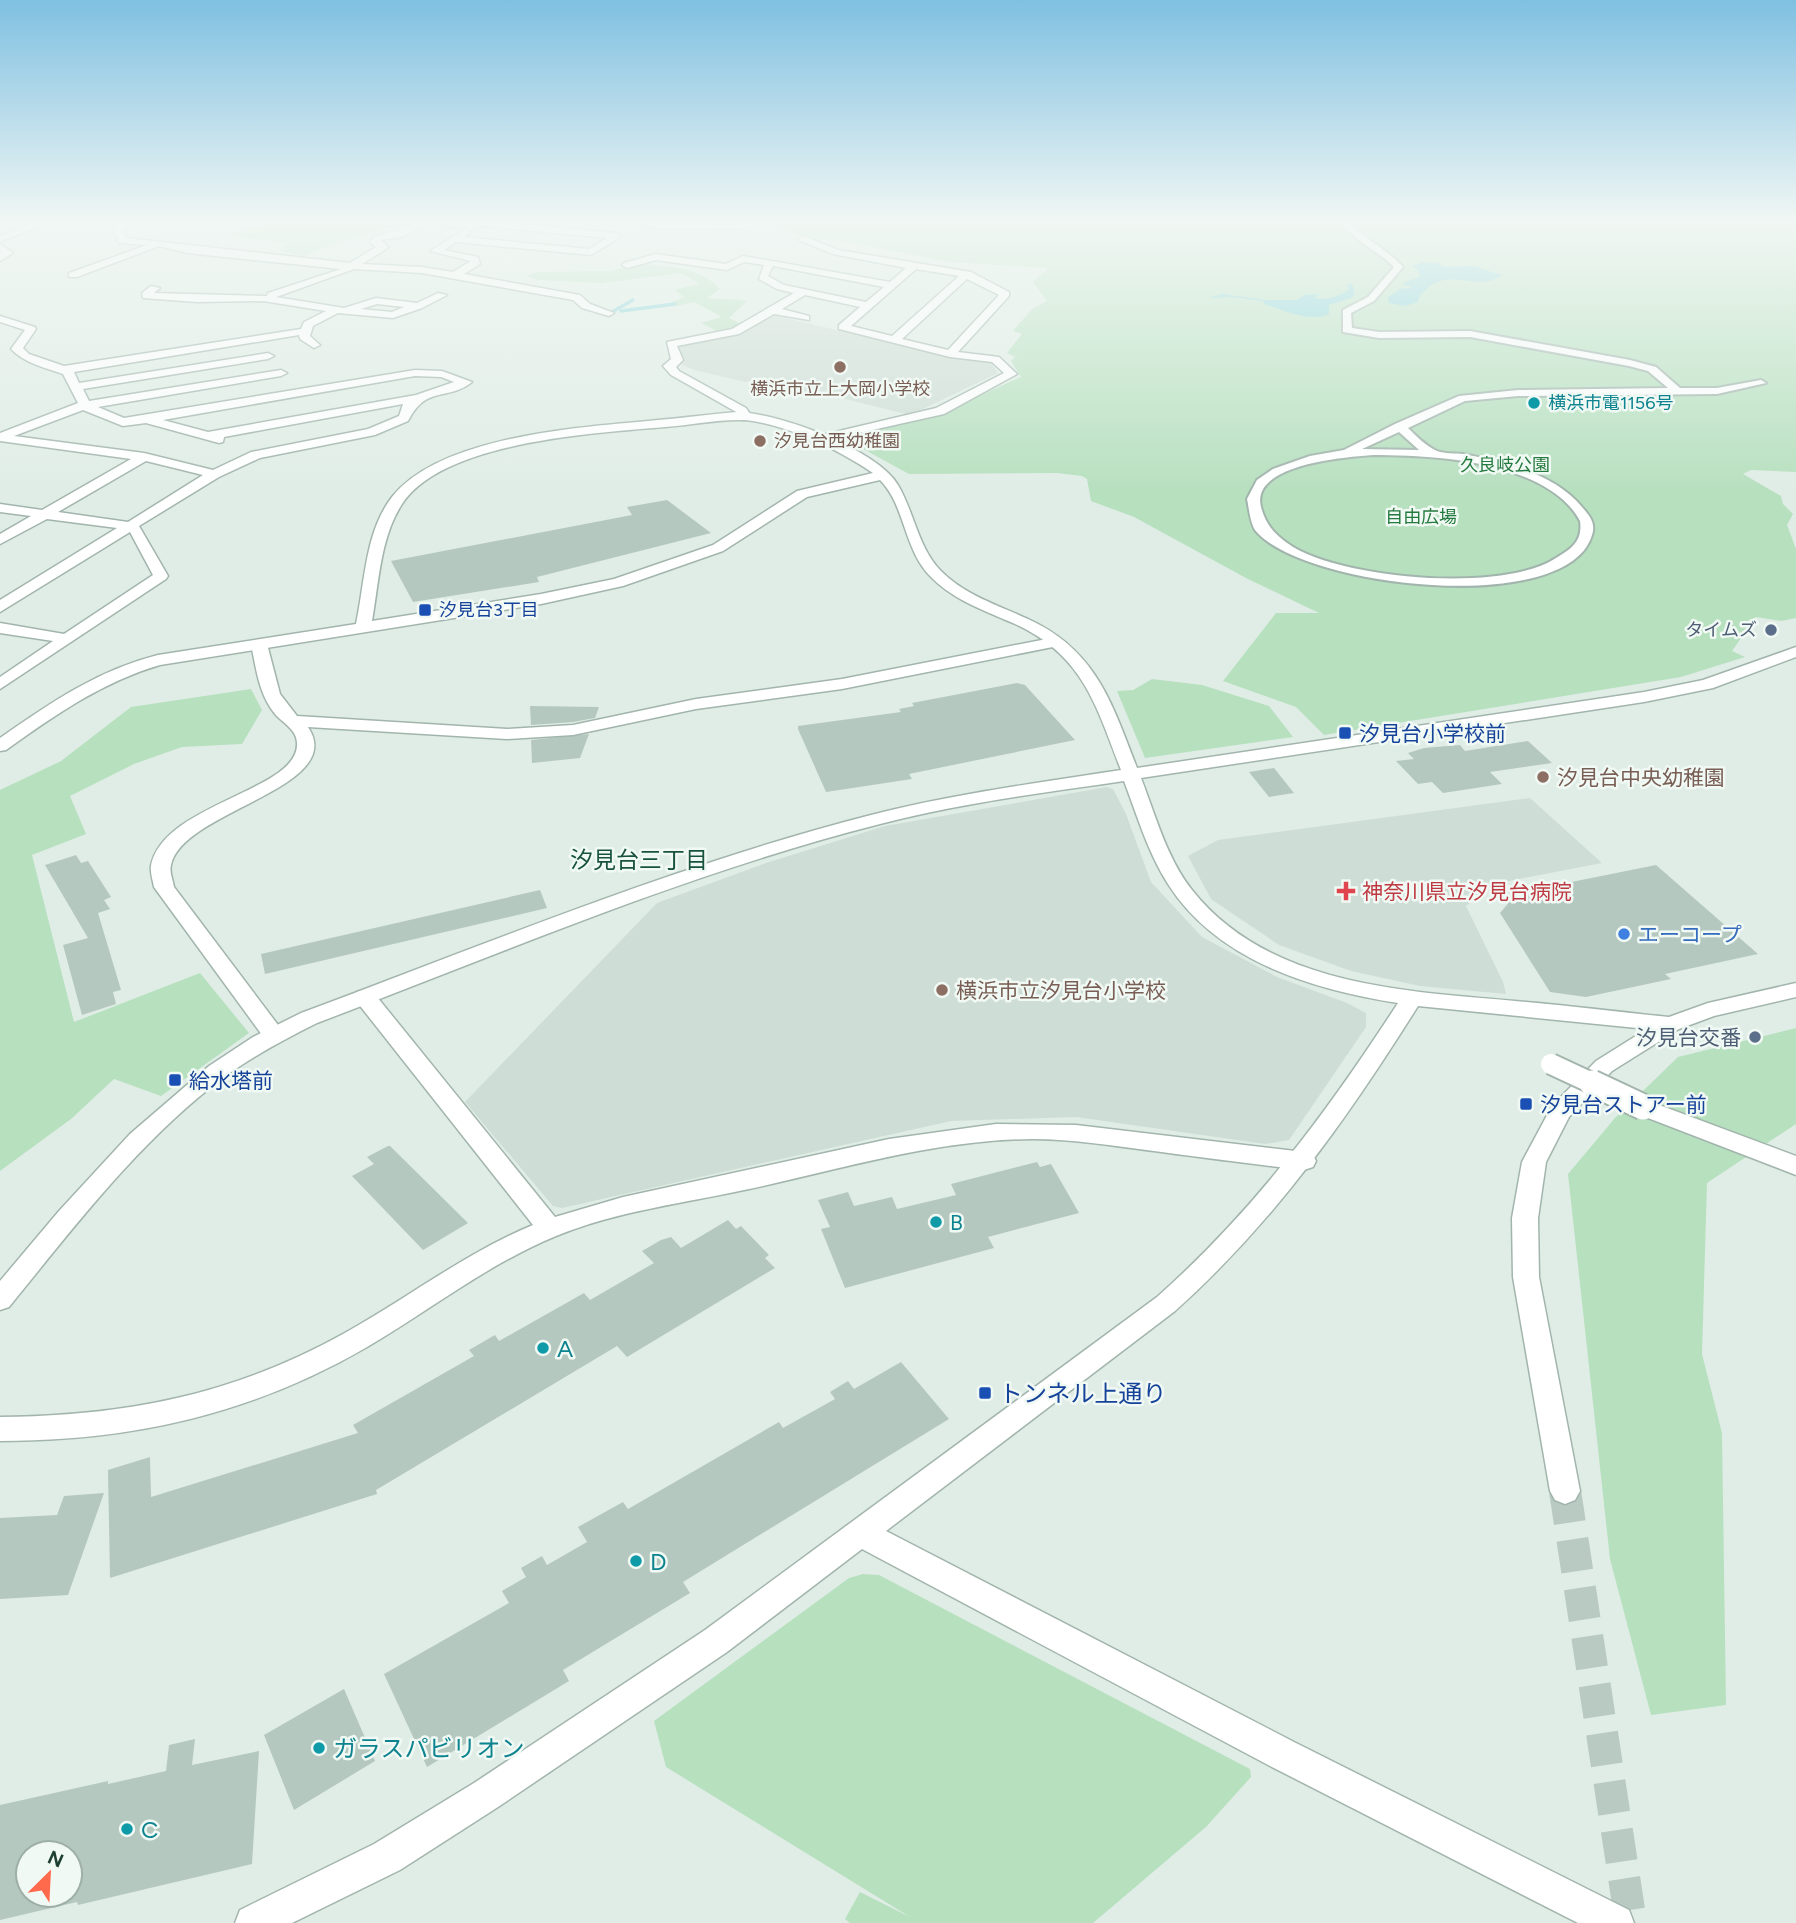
<svg xmlns="http://www.w3.org/2000/svg" width="1796" height="1923" viewBox="0 0 1796 1923" font-family="Figtree,'Noto Sans JP',sans-serif">
	<style>
		.built { fill: #ceddd5 }
		.green { fill: #b7e0bf }
		.water { fill: #83d1d7 }
		.lines { fill: none; stroke-linecap: round; stroke-linejoin: round }
		.stream { stroke: #83d1d7; stroke-width: 3.5 }
		.building { fill: #b5c8bf; fill-rule: evenodd }
		.tertiary-tunnel { stroke: #b9cac2; stroke-width: 32; stroke-dasharray: 32 17; stroke-linecap: butt }
		.pedestrian-casing { stroke: #a2b5ad; stroke-width: 4 }
		.minor-casing { stroke: #a2b5ad; stroke-width: 3 }
		.tertiary-casing { stroke: #a2b5ad; stroke-width: 3 }
		.pedestrian { fill: #fff; fill-rule: evenodd }
		.minor { fill: #fff; fill-rule: evenodd }
		.tertiary { fill: #fff; fill-rule: evenodd }
		.minor-bridge-far1-casing { stroke: #a2b5ad; stroke-width: 24; stroke-linecap: butt }
		.minor-bridge-casing { stroke: #a2b5ad; stroke-width: 29; stroke-linecap: butt }
		.minor-bridge-far1 { stroke: #fff; stroke-width: 20 }
		.minor-bridge { stroke: #fff; stroke-width: 25 }
		.education-dot { fill: #8d6e63; stroke: #f1f9f4; stroke-width: 2.5 }
		.culture-dot { fill: #0f9aa8; stroke: #f1f9f4; stroke-width: 2.5 }
		.transit-dot { fill: #1a4fb4; stroke: #f1f9f4; stroke-width: 2.5 }
		.service-dot { fill: #5c6f8a; stroke: #f1f9f4; stroke-width: 2.5 }
		.health-dot { fill: #e0444e; stroke: #f1f9f4; stroke-width: 2.5 }
		.shop-dot { fill: #3f7fe0; stroke: #f1f9f4; stroke-width: 2.5 }
		.labels { text-anchor: middle; dominant-baseline: central; stroke-width: 5; stroke-linejoin: round; paint-order: stroke }
		.far-education-label { font-size: 18px; fill: #785e54; stroke: #f1f9f4 }
		.far-culture-label { font-size: 18px; fill: #0d838f; stroke: #f1f9f4; text-anchor: start }
		.far-park-label { font-size: 18px; fill: #257a3f; stroke: #f1f9f4 }
		.far-transit-label { font-size: 18px; fill: #164399; stroke: #f1f9f4; text-anchor: start }
		.far-service-label { font-size: 18px; fill: #4e5e75; stroke: #f1f9f4; text-anchor: end }
		.transit-label { font-size: 21px; fill: #164399; stroke: #f1f9f4; text-anchor: start }
		.education-label { font-size: 21px; fill: #785e54; stroke: #f1f9f4; text-anchor: start }
		.health-label { font-size: 21px; fill: #be3a42; stroke: #f1f9f4; text-anchor: start }
		.shop-label { font-size: 21px; fill: #366cbe; stroke: #f1f9f4; text-anchor: start }
		.service-label { font-size: 21px; fill: #4e5e75; stroke: #f1f9f4; text-anchor: end }
		.culture-label { font-size: 21px; fill: #0d838f; stroke: #f1f9f4; text-anchor: start }
		.neighbourhood-label { font-size: 23px; fill: #195340; stroke: #f1f9f4 }
		.near-culture-label { font-size: 24px; fill: #0d838f; stroke: #f1f9f4; text-anchor: start }
		.near-transit-label { font-size: 24px; fill: #164399; stroke: #f1f9f4; text-anchor: start }
	</style>
	<rect width="100%" height="100%" fill="#e0ede6"/>
	<g class="built">
		<path d="M769 314 950 357 990 361 998 373 923 409 906 414 825 394 819 397 755 379 746 382 694 370 678 363 675 346 741 332Z"/>
		<path d="M1107 787 1113 789 1126 814 1151 882 1202 937 1277 977 1347 1003 1366 1013V1027L1289 1140 1265 1144 1076 1117 951 1121 562 1208 553 1206 465 1102 657 903 766 863 885 826Z"/>
		<path d="M1530 798 1602 863 1493 884 1466 906 1503 982 1506 994 1420 986 1351 971 1279 945 1211 899 1188 856 1218 840Z"/>
	</g>
	<g class="green">
		<path d="M278 223H303L289 224 295 225 408 223 347 239 302 256 282 251 287 243 226 235Z"/>
		<path d="M770 223 1796 224V472L1751 470 1743 474 1781 496 1783 504 1793 514 1787 525 1796 549V618L1781 621 1756 617 1732 651 1745 657 1681 677 1324 735 1296 707 1223 681 1276 613H1319L1246 578 1134 517 1091 501 1087 479 1082 476 1057 473 909 474 843 438 959 405 1021 377 1011 361 1015 357 1007 353 1022 334 1013 331 1032 309 1047 301 1033 282 1049 268 949 262 849 242 805 238Z"/>
		<path d="M640 264C670 267 699 266 720 289L707 298C721 300 734 298 747 301L729 318 742 324 719 332 701 323 722 317 694 302 676 306 672 302 685 297 674 290 699 284 682 273 601 283 538 280 527 276 538 272 610 271Z"/>
		<path d="M1152 679 1202 685 1269 706 1293 737 1145 758 1117 691 1133 690Z"/>
		<path d="M251 689 262 710 242 744 182 747 134 764 70 796 86 834 32 855 74 1022 200 973 249 1033 161 1096 114 1079 71 1119 0 1171V790L61 761 131 707Z"/>
		<path d="M1796 1028V1124L1707 1183 1702 1354 1722 1433 1726 1705 1651 1715 1610 1559 1568 1174 1615 1118 1678 1057Z"/>
		<path d="M863 1574 879 1575 1250 1769 1251 1777 1206 1827 1093 1923H850L845 1919 860 1892 910 1917 666 1767 654 1721 849 1578Z"/>
	</g>
	<g class="water">
		<path d="M1423 262 1438 263 1444 267 1474 266 1502 275C1479 293 1449 267 1427 289 1422 294 1419 293 1418 302L1405 306 1389 303 1388 297 1401 288 1410 289 1411 286 1403 285 1405 282 1420 277 1418 270 1412 266Z"/>
		<path d="M1347 284H1352L1355 294 1351 298 1329 305V314C1309 323 1283 310 1264 304L1263 301 1233 297 1208 298 1222 294 1266 300H1297L1304 295 1320 294 1314 298C1325 301 1341 296 1349 289Z"/>
	</g>
	<g class="lines">
		<g class="stream">
			<path d="M621 311 675 304"/>
			<path d="M612 312 633 300"/>
		</g>
	</g>
	<g class="building">
		<path d="M667 500 711 533 537 577 539 582 413 602 391 561 632 515 627 507Z"/>
		<path d="M1017 683 1025 685 1075 740 909 774 912 779 826 792 798 729V726L901 712 899 709 914 706 912 703Z"/>
		<path d="M530 706 599 707 595 718 573 722 531 725Z"/>
		<path d="M589 734 580 758 532 763 531 740Z"/>
		<path d="M1528 741 1552 763 1490 772 1502 784 1443 793 1432 782 1418 784 1396 761 1414 759 1408 753 1424 748 1460 745 1465 751Z"/>
		<path d="M1274 768 1294 793 1269 797 1249 772Z"/>
		<path d="M76 855 81 863 88 861 111 897 104 900 110 909 98 913 121 990 113 992 116 1004 82 1015 63 945 88 938 45 865Z"/>
		<path d="M1656 865 1758 954 1665 974 1671 979 1586 997 1550 992 1500 913 1517 893Z"/>
		<path d="M540 890 547 908 265 974 261 954Z"/>
		<path d="M388 1146H390L468 1223 423 1250 352 1176 374 1164 367 1157Z"/>
		<path d="M1037 1162 1040 1167 1051 1164 1079 1213 988 1237 994 1248 845 1288 821 1229 830 1227 818 1200 848 1192 854 1206 892 1197 897 1209 956 1195 951 1184Z"/>
		<path d="M728 1220 736 1229 741 1226 769 1255 765 1258 775 1268 627 1357 617 1346 376 1490 377 1494 110 1578 108 1470 150 1457 151 1497 358 1433 353 1425 474 1356 469 1350 495 1335 499 1341 584 1293 590 1300 654 1263 642 1251 661 1240 671 1237 681 1248Z"/>
		<path d="M901 1362 949 1419 683 1582 690 1593 563 1670 569 1681 427 1767 384 1674 509 1603 502 1591 526 1577 521 1568 542 1556 547 1565 587 1542 578 1527 623 1502 628 1509 779 1422 783 1428 835 1399 830 1392 848 1381 854 1389Z"/>
		<path d="M104 1493 68 1595 0 1599V1518L57 1515 64 1496Z"/>
		<path d="M344 1689 375 1761 294 1810 264 1735Z"/>
		<path d="M195 1739 192 1765 259 1751 252 1864 78 1905 77 1902 0 1920V1805L108 1781V1784L166 1771 169 1745ZM28 1853H70V1895H28Z"/>
	</g>
	<g class="lines">
		<path class="tertiary-tunnel" d="M1565 1491 1631 1923"/>
		<g class="pedestrian-casing">
			<path id="pedestrian" d="M1341 223H1350C1366 241 1387 249 1403 267L1374 301 1351 313 1352 328 1379 332 1470 331 1630 360 1656 367 1680 388H1717L1761 380 1766 383 1717 394 1518 396 1465 401 1408 428C1416 436 1426 446 1437 451 1445 454 1455 453 1463 454 1504 462 1554 473 1582 507 1590 516 1596 524 1592 535 1568 618 1300 587 1255 530 1250 522 1249 508 1247 499L1257 480 1273 469 1310 456 1344 450 1395 424 1459 396 1518 390 1668 388 1648 371 1629 366 1470 337 1379 338 1343 332V310L1368 297 1394 267C1377 250 1356 242 1341 223ZM1399 432 1419 450 1362 449ZM1374 455C1433 455 1548 461 1580 521 1583 541 1571 549 1556 558 1503 593 1347 579 1293 547 1276 536 1266 526 1261 507 1250 464 1346 457 1374 455Z"/>
		</g>
		<g class="minor-casing">
			<g id="minor">
				<path d="M33 223H46L0 242V236Z"/>
				<path d="M120 223H132L123 229 126 238 350 263 376 247 370 242 375 236C393 232 413 223 430 223L402 237 381 240 388 247 386 249 362 264 422 267 453 272 471 261 430 251 466 229 471 232 464 237 589 249 607 238 482 226 477 223H511L616 233 621 236 619 238 591 255 456 242 444 250 478 257 480 264 464 274 580 295 590 304 614 313 609 316 582 308 573 300 422 273 354 269 276 297 344 308 376 298 417 303 438 293 447 295 422 308 393 318 338 313 313 326 310 336 320 345 314 348 300 339 299 335 74 372 79 383 268 353 274 356 268 359 83 389 89 401 281 370 287 373 281 376 98 407 124 418 415 370 442 371 472 382C447 402 427 384 408 421L375 435 260 458 219 477 139 526 168 576 166 579 0 689V677L53 641 0 633V623L64 634 153 575 130 532 0 612V600L117 528 47 519 0 544V534L31 516 0 512V504L42 510 131 459 0 441V433L78 403 63 374C46 368 24 363 11 349L25 330 0 322V316L35 327 36 329 23 348 29 354 64 366 301 329 304 322 326 311 263 301 197 302 143 298 142 293 151 286 160 288 154 293 267 296 268 293 341 269 187 253 159 246 77 277H69V273L147 245 119 243 113 228ZM377 304 404 307 392 312 361 309ZM415 376 441 377 454 382 416 395 208 432 163 420ZM403 404 399 416 368 429 251 452 213 470 144 453 14 436 83 410 123 426 146 423 219 443 223 442 224 437ZM146 461 203 475 128 522 58 512Z"/>
				<path d="M432 223H464L480 227 475 230Z"/>
				<path d="M635 223H753L755 225 750 228 659 229Z"/>
				<path d="M804 236 838 250 971 272 1009 292V296L958 352 999 357 1017 374 944 414 814 443V437L936 408 1004 373 992 362 950 357 839 329V325L860 307 805 295 782 309 809 316V320L774 314 739 334 677 346 683 360 676 367 679 371 746 408 752 417 750 420H742L738 413 671 375 663 366 671 359 667 342 732 329 794 293 777 289 759 279 764 265 744 262 727 270 656 260 627 268 622 265 624 263 656 254 726 264 743 256 890 282 906 268 833 254 801 241 799 239ZM773 266 884 287 866 302 784 285 768 276ZM916 269 959 276 892 336 851 326ZM967 279 999 295 948 350 902 339Z"/>
				<path d="M0 244 13 253 0 261Z"/>
				<path d="M1057 637 1065 642 1063 645 842 689 696 709 573 735 507 739 308 727C349 788 181 811 171 865 169 872 173 880 174 887L281 1029 284 1034 281 1039 273 1041 265 1039 154 887C153 881 150 872 151 866 163 803 300 791 297 743 297 730 283 723 275 714 259 695 256 668 251 644L253 641H265L267 644 280 694 297 716 507 729 573 725 696 699 842 679Z"/>
				<path d="M365 990 373 992 555 1217 623 1197 889 1139 996 1124 1076 1125 1304 1152 1313 1155 1316 1161 1313 1167 1304 1170C1254 1164 1204 1158 1154 1151 1114 1146 1073 1139 1032 1139 935 1140 842 1169 749 1189 685 1203 617 1211 556 1236 488 1264 430 1310 367 1347 252 1414 132 1441 0 1441V1417C125 1416 233 1395 343 1334 408 1298 465 1253 533 1225L357 1002 354 997 357 992Z"/>
				<path d="M1643 1099 1796 1156V1175L1635 1113 1631 1107 1635 1101Z"/>
			</g>
		</g>
		<g class="tertiary-casing">
			<path id="tertiary" d="M737 412C778 413 877 449 898 485 914 512 918 547 940 570 964 595 998 605 1028 619 1096 650 1112 703 1137 768L1644 692 1703 680 1796 647V657L1713 688 1644 702 1141 778C1155 814 1167 859 1192 890 1268 986 1404 991 1515 1001 1567 1005 1618 1012 1669 1017L1708 1003 1796 983V997L1714 1016 1679 1029 1612 1071 1569 1117 1546 1162 1538 1218 1539 1277 1580 1491 1575 1500 1565 1504 1555 1500 1550 1491 1513 1277 1512 1218 1522 1162 1552 1106 1596 1061 1647 1029 1418 1006C1347 1119 1275 1221 1175 1311L886 1531 1294 1742 1629 1910 1634 1923H1578L1270 1766 862 1549 727 1652 498 1807 400 1870 292 1923H235L240 1910 374 1844 474 1783 705 1630 1157 1297C1254 1211 1328 1111 1398 1003 1313 990 1217 961 1168 884 1148 853 1137 815 1124 781 1042 793 960 803 880 824 687 873 502 953 317 1023 285 1039 253 1056 224 1077 140 1140 75 1226 9 1307L0 1310V1281L59 1211 130 1134 209 1066 253 1037 301 1013C489 943 676 865 871 815 953 794 1037 783 1121 770 1096 705 1083 655 1015 624 986 611 955 601 932 578 903 550 906 506 880 480L807 497 723 551 623 586 541 604 160 665C102 682 55 715 6 750L0 751V738C50 703 98 670 158 655L356 624C365 582 365 532 392 497 441 435 584 427 658 420 684 418 711 414 737 412ZM745 420C789 425 837 449 873 473L797 491 713 545 614 579 541 594 372 621C379 582 380 538 402 504 443 441 596 433 665 427 692 425 718 419 745 420Z"/>
		</g>
		<use href="#pedestrian" class="pedestrian"/>
		<use href="#minor" class="minor"/>
		<use href="#tertiary" class="tertiary"/>
		<g class="minor-bridge-far1-casing">
			<path id="minor-bridge-far1" d="M1551 1064 1596 1085"/>
		</g>
		<g class="minor-bridge-casing">
			<path id="minor-bridge" d="M1592 1083 1643 1107"/>
		</g>
		<use href="#minor-bridge-far1" class="minor-bridge-far1"/>
		<use href="#minor-bridge" class="minor-bridge"/>
	</g>
	<linearGradient id="sky" x2="0" y2="1"><stop stop-color="#7fc0e1"/><stop offset="0.45" stop-color="#f1f7f4"/><stop offset="1" stop-color="#f1f7f4" stop-opacity="0"/></linearGradient>
	<rect width="1796" height="492" fill="url(#sky)"/>
	<g class="education-dot">
		<circle cx="840" cy="367" r="7"/>
		<circle cx="760" cy="441" r="7"/>
		<circle cx="1543" cy="777" r="7"/>
		<circle cx="942" cy="990" r="7"/>
	</g>
	<g class="culture-dot">
		<circle cx="1534" cy="403" r="7"/>
		<circle cx="936" cy="1222" r="7"/>
		<circle cx="543" cy="1348" r="7"/>
		<circle cx="636" cy="1561" r="7"/>
		<circle cx="319" cy="1748" r="7"/>
		<circle cx="127" cy="1829" r="7"/>
	</g>
	<g class="transit-dot">
		<rect x="418" y="603" width="14" height="14" rx="3.5"/>
		<rect x="1338" y="726" width="14" height="14" rx="3.5"/>
		<rect x="168" y="1073" width="14" height="14" rx="3.5"/>
		<rect x="1519" y="1097" width="14" height="14" rx="3.5"/>
		<rect x="978" y="1386" width="14" height="14" rx="3.5"/>
	</g>
	<g class="service-dot">
		<circle cx="1771" cy="630" r="7"/>
		<circle cx="1755" cy="1037" r="7"/>
	</g>
	<path class="health-dot" d="M1342.5 880.5h7v7h7v7h-7v7h-7v-7h-7v-7h7z"/>
	<circle class="shop-dot" cx="1624" cy="934" r="7"/>
	<g class="labels">
		<g class="far-education-label">
			<text x="840" y="389">横浜市立上大岡小学校</text>
			<text x="774" y="441" text-anchor="start">汐見台西幼稚園</text>
		</g>
		<g class="far-culture-label">
			<text x="1548" y="403">横浜市電1156号</text>
		</g>
		<g class="far-park-label">
			<text x="1505" y="465">久良岐公園</text>
			<text x="1421" y="517">自由広場</text>
		</g>
		<g class="far-transit-label">
			<text x="439" y="610">汐見台3丁目</text>
		</g>
		<g class="far-service-label">
			<text x="1757" y="630">タイムズ</text>
		</g>
		<g class="transit-label">
			<text x="1359" y="733">汐見台小学校前</text>
			<text x="189" y="1080">給水塔前</text>
			<text x="1540" y="1104">汐見台ストアー前</text>
		</g>
		<g class="education-label">
			<text x="1557" y="777">汐見台中央幼稚園</text>
			<text x="956" y="990">横浜市立汐見台小学校</text>
		</g>
		<g class="health-label">
			<text x="1362" y="891">神奈川県立汐見台病院</text>
		</g>
		<g class="shop-label">
			<text x="1638" y="934">エーコープ</text>
		</g>
		<g class="service-label">
			<text x="1741" y="1037">汐見台交番</text>
		</g>
		<g class="culture-label">
			<text x="950" y="1222">B</text>
		</g>
		<g class="neighbourhood-label">
			<text x="639" y="860">汐見台三丁目</text>
		</g>
		<g class="near-culture-label">
			<text x="557" y="1348">A</text>
			<text x="650" y="1561">D</text>
			<text x="333" y="1748">ガラスパビリオン</text>
			<text x="141" y="1829">C</text>
		</g>
		<g class="near-transit-label">
			<text x="999" y="1393">トンネル上通り</text>
		</g>
	</g>
	<g transform="translate(49 1874) rotate(24)"><circle r="33" fill="#f1f9f4" stroke="#9dafa7" stroke-width="2"/>
	<path d="M0-5L12 26L0 18L-12 26Z" fill="#ff694c"/>
	<text y="-10" font-size="19" font-weight="bold" text-anchor="middle" fill="#1f3f34">N</text>
	</g>
</svg>
